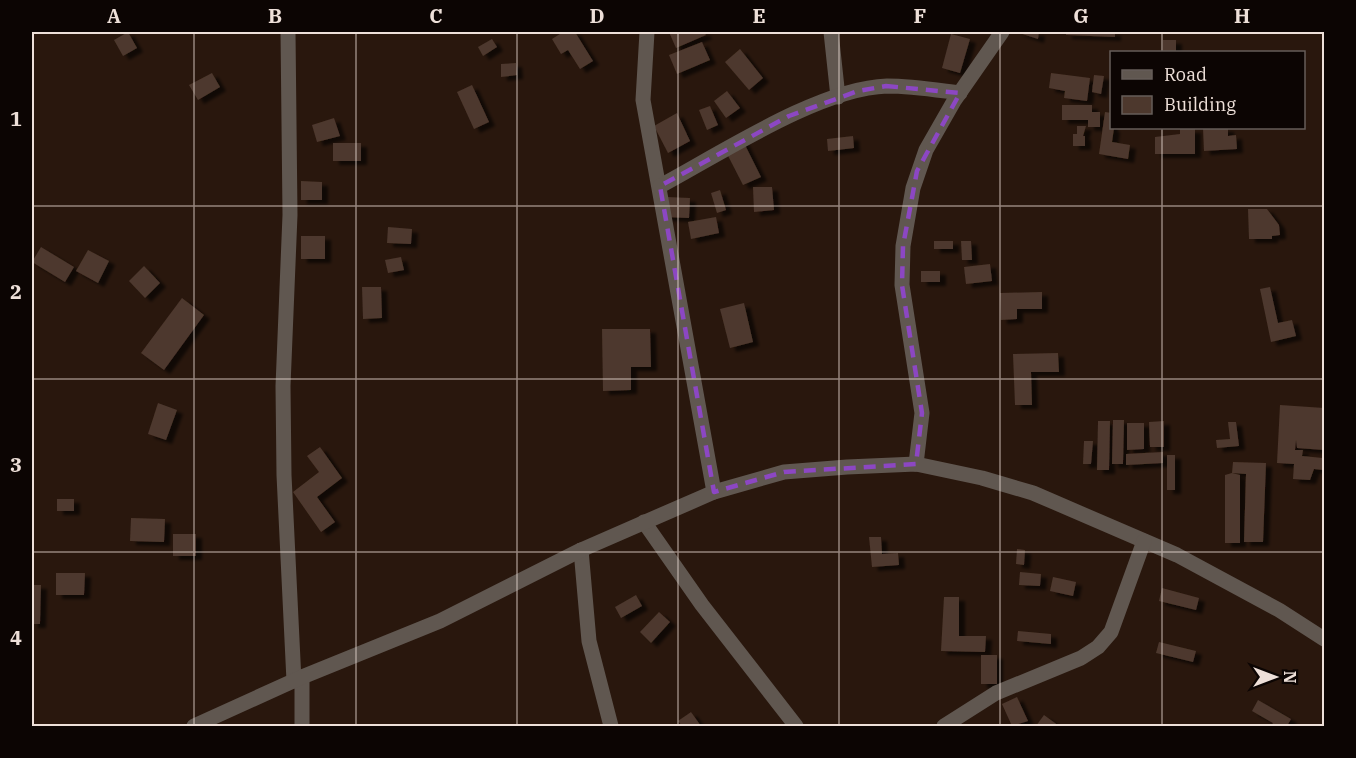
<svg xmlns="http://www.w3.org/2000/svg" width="1356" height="758" viewBox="0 0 1356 758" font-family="'IBM Plex Serif',serif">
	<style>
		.building { fill: #4d382d; filter: url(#shadow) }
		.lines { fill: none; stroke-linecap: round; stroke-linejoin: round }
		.minor { stroke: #605750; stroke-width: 15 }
		.marked { fill: none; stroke: #8c47c3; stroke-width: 4.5; stroke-dasharray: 12 8; stroke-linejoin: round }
		.grid { fill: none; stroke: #eee0d9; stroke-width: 1.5; stroke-opacity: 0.55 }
		.neatline { fill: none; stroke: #eee0d9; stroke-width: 2 }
		.grid-label { font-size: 20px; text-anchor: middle; font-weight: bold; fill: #eee0d9 }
	</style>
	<defs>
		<filter id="shadow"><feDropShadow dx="6" dy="4" stdDeviation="1.5" flood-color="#0009"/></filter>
	</defs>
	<rect width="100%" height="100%" fill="#29170d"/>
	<g class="building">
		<path d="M128 32 137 48 123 56 114 40Z"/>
		<path d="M563 32H575L593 61 580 69 568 50 561 54 552 39Z"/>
		<path d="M669 32H704L706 35 676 48Z"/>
		<path d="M1016 32H1039L1038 39Z"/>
		<path d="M1066 32H1115V37L1066 35Z"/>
		<path d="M951 34 970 39 960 73 942 68Z"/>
		<path d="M492 39 497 47 483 56 478 47Z"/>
		<rect x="1163" y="40" width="13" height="12"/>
		<path d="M702 42 710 60 677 74 669 55Z"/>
		<path d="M740 49 763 78 749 90 725 62Z"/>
		<path d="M516 63 517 75 501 77V64Z"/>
		<path d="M212 73 220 87 198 100 189 85Z"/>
		<path d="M1051 73 1090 78 1087 101 1064 98 1065 91 1049 88Z"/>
		<path d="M1094 75 1104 76 1101 94 1092 92Z"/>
		<path d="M472 85 489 122 474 129 457 92Z"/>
		<path d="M727 91 740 108 726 118 714 101Z"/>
		<path d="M1062 105H1092V112H1100V127H1088V120H1062Z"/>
		<path d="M710 106 718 125 707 130 699 110Z"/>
		<path d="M1105 112 1112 113V128H1114L1112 142 1130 145 1128 159 1099 154Z"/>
		<path d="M677 113 690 141 668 153 654 126Z"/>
		<path d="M334 118 340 136 317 142 312 125Z"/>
		<path d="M1077 126H1086L1083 136H1085V146H1073V134H1077Z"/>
		<path d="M1203 128H1228V136L1236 135 1237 149 1204 151Z"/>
		<path d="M1180 129H1195V154H1155V137L1180 134Z"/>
		<path d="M853 136 854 148 828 151 827 139Z"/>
		<path d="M741 137 761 177 743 185 723 146Z"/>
		<rect x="333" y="143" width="28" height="18"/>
		<path d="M301 181 322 182V200H301Z"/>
		<path d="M753 187H772L774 210 754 212Z"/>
		<path d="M720 190 726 210 717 213 711 193Z"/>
		<path d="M667 197 690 198 689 218 665 217Z"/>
		<path d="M1248 209H1267L1279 225 1280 235 1272 236V239H1249Z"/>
		<path d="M716 217 719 233 691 239 688 222Z"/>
		<path d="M388 227 412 229 411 244 387 243Z"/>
		<rect x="301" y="236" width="24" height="23"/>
		<rect x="934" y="241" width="19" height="8"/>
		<path d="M961 241H971L972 260H962Z"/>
		<path d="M41 247 74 267 65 282 32 262Z"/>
		<path d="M88 250 109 261 98 283 76 271Z"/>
		<path d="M401 257 404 270 388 273 385 260Z"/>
		<path d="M990 264 992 281 966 284 964 267Z"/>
		<path d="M144 266 160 283 145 298 129 281Z"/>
		<rect x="921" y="271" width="19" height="11"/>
		<path d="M362 287H381L382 318 363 319Z"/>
		<path d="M1270 287 1278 323 1292 320 1296 336 1271 342 1260 289Z"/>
		<path d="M1042 292V309H1017V319L1001 320 1000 293Z"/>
		<path d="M182 298 204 315 164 370 141 353Z"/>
		<path d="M744 303 753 342 730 348 720 309Z"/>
		<path d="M602 329H650L651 367H631V390L603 391Z"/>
		<path d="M1058 353 1059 372H1031L1032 405H1015L1013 354Z"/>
		<path d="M158 403 177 410 166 440 148 434Z"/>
		<path d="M1280 405 1324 408V450L1297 448 1296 440 1295 450H1303L1302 456 1323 458V470L1314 469 1310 480 1293 479 1294 464 1277 463Z"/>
		<path d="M1113 420H1124L1123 464H1112Z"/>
		<path d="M1098 421H1110L1109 470H1097Z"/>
		<path d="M1164 421V447H1150L1149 422Z"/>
		<path d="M1228 422H1236L1239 446 1217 448 1216 440 1230 439Z"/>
		<path d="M1127 423H1144V449L1127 450Z"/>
		<path d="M1084 441H1093L1091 464H1083Z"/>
		<path d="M320 447 342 478 317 497 335 522 321 532 293 492 319 472 307 456Z"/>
		<path d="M1163 452V463L1126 465V454Z"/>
		<rect x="1167" y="455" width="8" height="35"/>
		<path d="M1233 462 1266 463 1263 542H1244L1246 474 1232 473Z"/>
		<path d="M1232 473 1240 475V543H1225V475Z"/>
		<rect x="57" y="499" width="17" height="12"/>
		<path d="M131 518 165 519 164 542 130 541Z"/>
		<rect x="173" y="534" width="23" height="22"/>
		<path d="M869 537H881L882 554 898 553 899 565 872 567Z"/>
		<path d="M1017 549 1025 550 1024 565 1016 564Z"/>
		<path d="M1020 572 1041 574 1040 586 1019 585Z"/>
		<path d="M56 573H85L84 595H56Z"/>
		<path d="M1053 577 1076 582 1073 596 1050 591Z"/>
		<path d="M32 585H41L40 624H32Z"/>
		<path d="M1162 588 1199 598 1196 610 1159 601Z"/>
		<path d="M636 595 642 606 621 618 615 607Z"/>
		<path d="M944 597H959V636H986L985 652 941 651Z"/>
		<path d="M659 612 670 622 651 643 640 632Z"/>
		<path d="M1018 631 1051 634V644L1017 641Z"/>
		<path d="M1159 642 1196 651 1193 662 1156 653Z"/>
		<rect x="981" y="655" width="16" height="29"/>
		<path d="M1017 697 1028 721 1012 726 1002 704Z"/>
		<path d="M1258 700 1291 719 1287 726H1271L1273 723 1252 711Z"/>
		<path d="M691 712 701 726H682L678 721Z"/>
		<path d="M1044 715 1059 726H1036Z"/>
	</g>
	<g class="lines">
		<g class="minor">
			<path d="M288 32 290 215 283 386 284 475 294 681"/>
			<path d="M647 32 643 100 714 492"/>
			<path d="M831 32 838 97"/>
			<path d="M660 186C720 154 820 88 887 86 912 86 936 90 960 93"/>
			<path d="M916 464 922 413 902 285 903 246 913 188 926 150 954 101 1002 32"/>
			<path d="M644 522 702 605 796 726"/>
			<path d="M581 550 589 641 611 726"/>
			<path d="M302 677V726"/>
			<path d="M194 726 302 677 440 621 581 550 714 492 784 472 847 467 916 464 982 478 1033 493 1177 555 1279 610 1324 639"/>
			<path d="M944 726 996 693 1081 658 1098 647 1111 632 1144 541"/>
		</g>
	</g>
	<path class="marked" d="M886 86 960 93 917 171 903 246 902 285 922 413 916 464 784 472 714 492 660 186 789 116 858 91Z"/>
	<path class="grid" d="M194 32V726M356 32V726M517 32V726M678 32V726M839 32V726M1000 32V726M1162 32V52M1162 128V726M32 206H1324M32 379H1324M32 552H1324"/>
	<rect width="1356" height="758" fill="none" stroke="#0c0503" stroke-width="66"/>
	<rect x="1110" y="51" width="195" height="78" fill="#0c0503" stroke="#665d59" stroke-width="1.5"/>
	<rect x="1122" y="70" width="30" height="9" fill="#605750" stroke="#665d59" stroke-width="1.5"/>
	<text x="1164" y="81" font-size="18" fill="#eee0d9">Road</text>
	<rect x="1122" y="96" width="30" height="18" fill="#4d382d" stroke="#665d59" stroke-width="1.5"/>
	<text x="1164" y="111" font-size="18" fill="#eee0d9">Building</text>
	<g transform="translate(1275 677) rotate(90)" stroke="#0c0503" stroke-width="4.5" paint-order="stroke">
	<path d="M0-4.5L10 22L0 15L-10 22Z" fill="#eee0d9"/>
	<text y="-9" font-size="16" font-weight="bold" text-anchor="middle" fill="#eee0d9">N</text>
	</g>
	<rect x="33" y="33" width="1290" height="692" class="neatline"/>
	<g class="grid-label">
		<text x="114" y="23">A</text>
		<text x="275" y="23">B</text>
		<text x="436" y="23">C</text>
		<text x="597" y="23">D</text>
		<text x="759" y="23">E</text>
		<text x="920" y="23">F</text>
		<text x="1081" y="23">G</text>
		<text x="1242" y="23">H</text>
		<text x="16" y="126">1</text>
		<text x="16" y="299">2</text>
		<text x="16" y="472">3</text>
		<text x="16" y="645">4</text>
	</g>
</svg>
